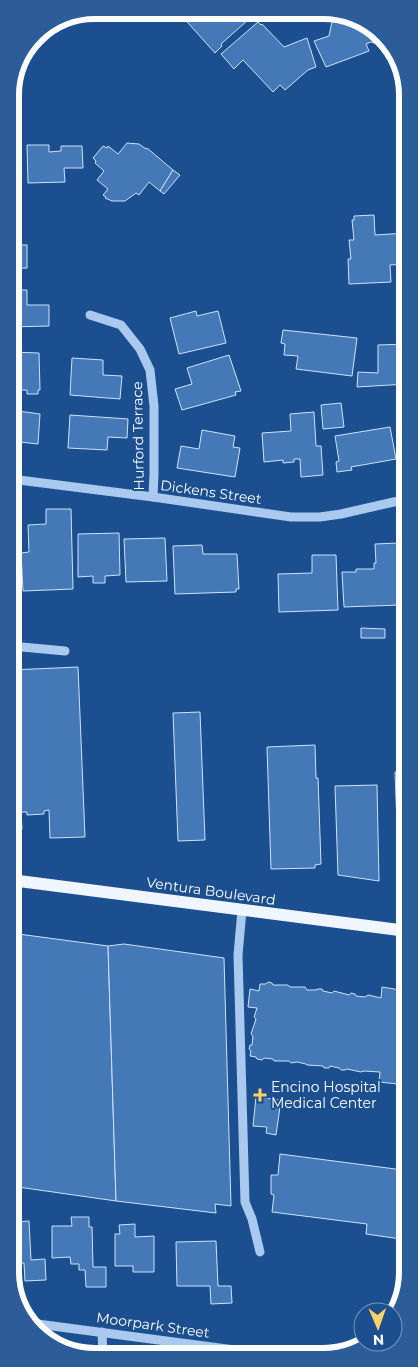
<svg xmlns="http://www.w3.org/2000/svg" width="418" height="1367" viewBox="0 0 418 1367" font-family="Montserrat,sans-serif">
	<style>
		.building { fill: #4478b7; stroke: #cfe3fa }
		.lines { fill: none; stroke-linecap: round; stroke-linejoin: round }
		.minor { stroke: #a9c9ee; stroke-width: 9 }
		.major { stroke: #f0f6ff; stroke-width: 12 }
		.poi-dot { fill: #ffd166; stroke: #1b4f8f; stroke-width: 2 }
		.labels { text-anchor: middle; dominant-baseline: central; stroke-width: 4; stroke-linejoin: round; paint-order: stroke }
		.street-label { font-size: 14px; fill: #fff; stroke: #1b4f8f }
		.poi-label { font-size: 14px; fill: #fff; stroke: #1b4f8f; text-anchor: start }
		.rim { fill: none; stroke: #fff; stroke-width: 6 }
	</style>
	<rect width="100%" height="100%" fill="#1b4f8f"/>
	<g class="building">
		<path d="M334 12H340L380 33 377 44 371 42 366 44 369 51 326 67 314 41 329 36Z"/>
		<path d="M242 13 248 20 221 44 222 46 215 53 180 14Z"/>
		<path d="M258 22 261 25 262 24 284 47 307 38 316 67 308 70 285 90 280 85 273 92 243 60 234 69 221 54Z"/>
		<path d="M127 143 139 144 146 149 147 148 173 170 160 191 149 182 139 195 136 193 125 201H112L105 198 106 197 103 195 108 189 97 180 104 171 95 163 96 161 93 158 103 146 107 148 108 146 118 154Z"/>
		<path d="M27 145H49V152L61 151V146H82L83 168H64L65 182 28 183Z"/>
		<path d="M173 170 180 175 164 194 160 191Z"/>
		<path d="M374 215 375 235 407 233V264L390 265 391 282 349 284 348 259H351L349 240H354L352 220H354V216Z"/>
		<rect x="10" y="245" width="17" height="23"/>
		<path d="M10 290H27V305H49V326L10 327Z"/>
		<path d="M196 311 197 316 218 311 226 343 179 354 170 318Z"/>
		<path d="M283 330 357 338 352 376 296 369 298 356 284 355 285 344 281 343Z"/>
		<path d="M407 344V384L357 387 358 372 378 373V345Z"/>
		<path d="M10 352 39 353 40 390H38V394H27V390H11Z"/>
		<path d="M229 355 241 391 235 392 236 395 182 410 175 389 192 384 187 368Z"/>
		<path d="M72 358 103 360V375L122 376 120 399 70 395Z"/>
		<path d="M341 403 344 427 323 429 321 405Z"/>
		<path d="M11 410 40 414 38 444 11 441Z"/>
		<path d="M314 412 316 446H321L323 475 301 477 300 459H294V462L283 463V460L264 462 262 433 291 431 290 414Z"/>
		<path d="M70 415 128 419 127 438 108 437 107 450 68 448Z"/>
		<path d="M399 418H407V460L405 442 400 441Z"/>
		<path d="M390 427 396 459 351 467 352 470 337 472 336 462 339 461 335 436Z"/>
		<path d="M202 430 235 436 233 447 240 448 235 477 177 468 181 446 199 449Z"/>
		<path d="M46 509H71L73 589 23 591 21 553 29 552 28 525 46 524Z"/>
		<path d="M11 518H13L16 575H11Z"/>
		<path d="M119 533 120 575 105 576V583H93V576L78 577V534Z"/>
		<path d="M165 538 167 581 126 582 124 539Z"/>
		<path d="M405 540H407V599L405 557Z"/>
		<path d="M398 543 400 605 344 607 342 572H356V569H374V563H376L375 544Z"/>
		<path d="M202 545 203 554H237L239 589H236V592L175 594 173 546Z"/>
		<path d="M312 555H336L338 610 279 612 278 574 312 573Z"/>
		<path d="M361 628 385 629V638H361Z"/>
		<path d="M78 667 85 837 50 838 49 810 44 811V814L27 815V812H21L22 829H11V670Z"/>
		<path d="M200 712 205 840 178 841 173 713Z"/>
		<path d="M315 745 316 778H318L321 864 315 865V868L271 869 267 747Z"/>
		<path d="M407 771V875L399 876 395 772Z"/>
		<path d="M377 785 379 881 338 875 335 786Z"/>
		<path d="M11 933 108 946 116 1201 11 1186Z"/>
		<path d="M124 944 224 958 231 1206 215 1204 216 1213 116 1201 108 946Z"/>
		<path d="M268 982 272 983 273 985H288L290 987H305L307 990H315L318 989H322L323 991 332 993 334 991 349 995 351 993 355 994 356 996 365 997 368 995 381 998 382 987 407 991 408 1096 407 1085 379 1082 380 1072 364 1071 361 1072 347 1069 345 1070H341L339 1068 330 1066 329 1068H324L323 1066 307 1065 306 1064 297 1062 291 1063 289 1061H274L273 1059 264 1058 262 1060 257 1059 256 1057 250 1056 251 1051 249 1049 250 1045H252L253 1036 251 1034 256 1019 254 1017 257 1008 248 1007 250 989 259 991 260 984H266Z"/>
		<path d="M256 1097 281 1100 276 1135 266 1133 267 1127 253 1126Z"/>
		<path d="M280 1154 403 1170 402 1184 408 1185V1216H404L401 1239 366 1234 367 1224 272 1212 274 1195 271 1194V1175H278Z"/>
		<path d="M17 1210V1222L29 1221 31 1260 45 1259 46 1280 25 1281 24 1263H17L16 1257H12L11 1211Z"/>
		<path d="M71 1217H89V1227H92L93 1267H106V1287H86L85 1270H79V1264H71L70 1257 52 1258V1226H72Z"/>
		<path d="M135 1224V1237L154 1236V1272H133V1266H115V1234H120L119 1225Z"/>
		<path d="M216 1241 218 1286H231L232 1303 211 1304 210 1286H177L176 1242Z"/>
	</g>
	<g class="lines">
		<g class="minor">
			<path d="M90 315 121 325 140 349 150 370 154 406V473L153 497"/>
			<path d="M11 479 153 497 291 517H320L341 514 407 499"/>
			<path d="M11 646 65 651"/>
			<path d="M242 910 238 955 245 1202 252 1219 260 1252"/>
			<path d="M30 1323 272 1355"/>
			<path d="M102 1332 103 1355"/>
		</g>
		<path class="major" d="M11 880 407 931"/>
	</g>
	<path class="poi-dot" d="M257.5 1087.5h5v5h5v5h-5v5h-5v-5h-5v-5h5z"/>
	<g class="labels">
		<g class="street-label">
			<text transform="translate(138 436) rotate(-91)">Hurford Terrace</text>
			<text transform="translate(211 492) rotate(8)">Dickens Street</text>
			<text transform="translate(211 891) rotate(8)">Ventura Boulevard</text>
			<text transform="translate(153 1325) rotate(8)">Moorpark Street</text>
		</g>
		<g class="poi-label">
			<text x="271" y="1087">Encino Hospital<tspan x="271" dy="16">Medical Center</tspan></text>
		</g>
	</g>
	<path d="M0 0H418V1367H0ZM95 19H323A76 76 0 0 1 399 95V1272A76 76 0 0 1 323 1348H95A76 76 0 0 1 19 1272V95A76 76 0 0 1 95 19Z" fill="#2d5d98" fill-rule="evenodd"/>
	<path class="rim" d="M95 19H323A76 76 0 0 1 399 95V1272A76 76 0 0 1 323 1348H95A76 76 0 0 1 19 1272V95A76 76 0 0 1 95 19Z"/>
	<g transform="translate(378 1327) rotate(178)"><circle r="24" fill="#1b4f8f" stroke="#7695bc"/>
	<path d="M0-4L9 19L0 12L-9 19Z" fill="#ffd166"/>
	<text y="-8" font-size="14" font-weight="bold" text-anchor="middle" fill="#ffffff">N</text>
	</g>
</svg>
